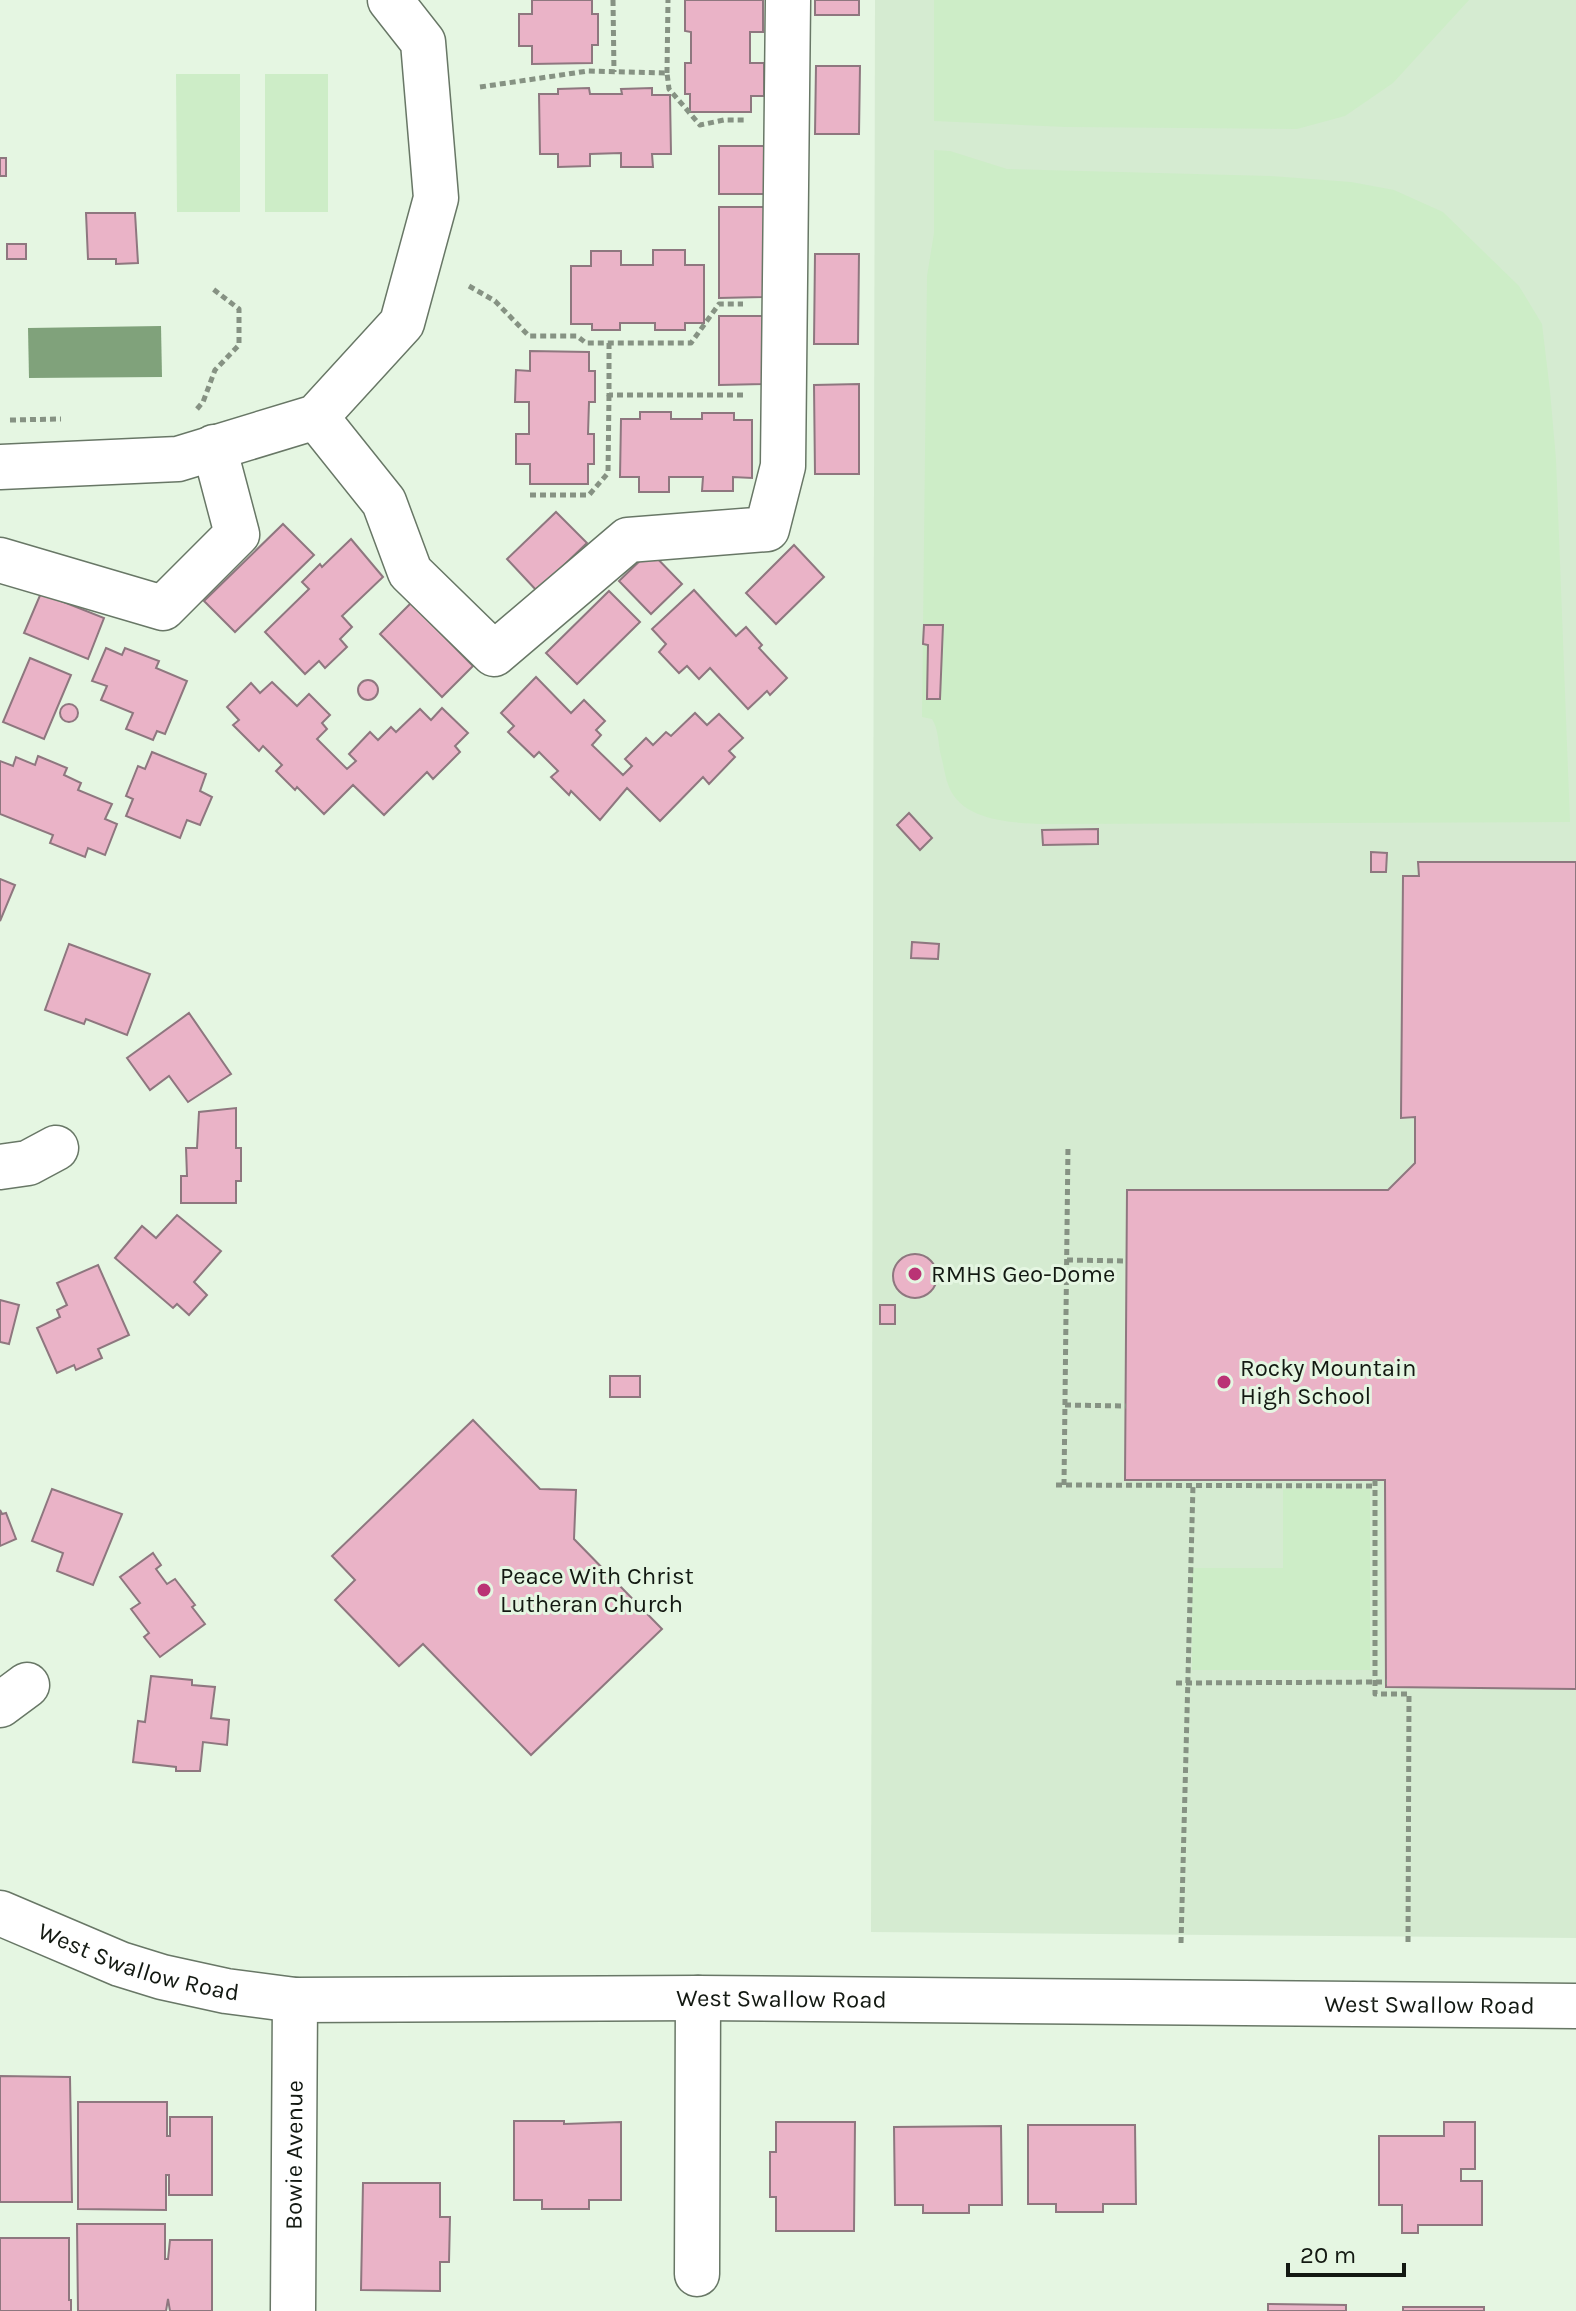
<svg xmlns="http://www.w3.org/2000/svg" width="1576" height="2311" viewBox="0 0 1576 2311" font-family="Karla,sans-serif">
	<style>
		.built { fill: #d5ebd1 }
		.grass { fill: #cdedc7 }
		.water { fill: #80a27b }
		.building { fill: #eab3c7; stroke: #8e777f; stroke-width: 2 }
		.lines { fill: none; stroke-linecap: round; stroke-linejoin: round }
		.minor-casing { stroke: #687766; stroke-width: 47 }
		.path { stroke: #869283; stroke-width: 5; stroke-dasharray: 6 4; stroke-linecap: butt }
		.minor { stroke: #fff; stroke-width: 44 }
		.poi-dot { fill: #ba3375; stroke: #e5f6e2; stroke-width: 3 }
		.labels { text-anchor: middle; dominant-baseline: central; stroke-width: 6; stroke-linejoin: round; paint-order: stroke }
		.poi-label { font-size: 24px; fill: #131912; stroke: #e5f6e2; text-anchor: start }
		.street-label { font-size: 24px; fill: #131912; stroke: #e5f6e2 }
	</style>
	<rect width="100%" height="100%" fill="#e5f6e2"/>
	<path class="built" d="M875 0H1576V1938L871 1932Z"/>
	<g class="grass">
		<path d="M934 0H1469L1393 83 1345 116 1297 129 1065 127 934 121Z"/>
		<path d="M176 74H240V212H177Z"/>
		<rect x="265" y="74" width="63" height="138"/>
		<path d="M934 150 950 151 1007 169 1271 176 1351 182 1394 190 1443 212 1519 286 1542 324 1550 391 1556 459 1570 822 1046 824C1015 823 963 822 949 787 945 778 944 766 941 756 938 744 939 730 932 719L922 717 927 276 934 233Z"/>
		<path d="M1283 1489H1370V1670H1192V1568H1283Z"/>
	</g>
	<path class="water" d="M161 326 162 377 29 378 28 328Z"/>
	<g class="building">
		<path d="M532 0H592V14H598V45H592V63L532 64V46H519V14H532Z"/>
		<path d="M685 0H763V32H750V63H764V96H751V112H690V94H685V63H691V32L685 31Z"/>
		<rect x="815" y="0" width="44" height="15"/>
		<path d="M816 66H860L859 134H815Z"/>
		<path d="M589 88 590 94H622L621 89 652 88V95H670L671 154H652L653 167H621V153L590 154V166L558 167V154H540L539 94H558V89Z"/>
		<rect x="719" y="146" width="45" height="48"/>
		<rect x="0" y="158" width="6" height="18"/>
		<path d="M719 207H764V297L719 298Z"/>
		<path d="M86 213H135L138 263 116 264V259H88Z"/>
		<rect x="7" y="244" width="19" height="15"/>
		<path d="M653 250H685V265H704V323H685V330H655V323H620V330H592V324H571V266H591V251H621V265H653Z"/>
		<path d="M815 254H859L858 344H814Z"/>
		<path d="M719 316H764V384L719 385Z"/>
		<path d="M530 351 589 352V371H595V402H589L588 434H594V464H588V484H530V464H516V434H529V402H515L516 370 530 371Z"/>
		<path d="M859 384V474H815L814 385Z"/>
		<path d="M640 412H671V419H702V413H734V420H752V478L733 477V491H702L703 477H669V492H639V477H620L621 419H640Z"/>
		<path d="M556 512 587 543 537 591 507 559Z"/>
		<path d="M283 524 314 555 235 632 204 601Z"/>
		<path d="M351 539 383 577 342 616 352 627 340 639 347 647 325 668 319 661 305 674 265 632 309 589 302 582 320 564 322 567Z"/>
		<path d="M794 545 824 577 776 624 746 593Z"/>
		<path d="M650 551 682 584 651 614 619 581Z"/>
		<path d="M694 590 736 636 746 627 762 645 759 648 787 678 770 695 767 691 748 709 710 668 699 679 687 666 679 673 659 652 666 644 652 629Z"/>
		<path d="M609 591 640 622 577 684 546 653Z"/>
		<path d="M41 593 104 618 88 659 24 633Z"/>
		<path d="M411 603 473 666 442 697 380 634Z"/>
		<path d="M924 625H943L940 699H927L928 645 923 644Z"/>
		<path d="M106 648 122 655 125 648 159 661 156 668 187 681 165 734 157 731 153 740 126 729 133 713 101 700 107 686 92 681Z"/>
		<path d="M30 658 71 675 44 739 3 722Z"/>
		<path d="M536 677 571 713 584 700 605 721 596 730 601 735 592 745 623 775 632 766 625 759 646 738 653 745 666 732 671 736 695 713 707 725 719 714 743 738 729 751 735 757 709 784 703 777 660 821 627 788 600 820 571 791 569 795 551 777 558 771 539 752 534 757 508 732 514 726 501 713Z"/>
		<circle cx="368" cy="690" r="10"/>
		<path d="M272 682 297 706 309 694 330 715 322 723 327 729 317 739 347 769 356 761 349 754 370 732 378 740 391 727 396 732 420 709 431 720 442 708 468 733 455 746 460 752 433 779 427 772 384 815 353 785 324 814 297 787 295 790 276 771 282 765 263 746 259 751 233 725 239 720 227 707 251 683 260 693Z"/>
		<circle cx="69" cy="713" r="9"/>
		<path d="M152 752 206 774 200 791 212 797 200 825 187 820 180 838 126 816 133 799 126 796 138 766 145 769Z"/>
		<path d="M38 756 67 768 64 775 81 783 78 790 112 804 105 819 117 824 105 855 88 848 85 857 50 843 53 835 0 814V761L13 766 16 757 35 765Z"/>
		<path d="M909 813 932 838 920 850 897 825Z"/>
		<path d="M1098 829V844L1043 845 1042 830Z"/>
		<path d="M1371 852 1387 853 1386 872H1371Z"/>
		<path d="M1418 862H1576V1689L1386 1687 1385 1480H1125L1127 1190H1388L1415 1163V1117L1401 1118 1403 876H1419Z"/>
		<path d="M0 879 15 885 0 921Z"/>
		<path d="M912 942 939 944 938 959 911 958Z"/>
		<path d="M69 944 150 974 127 1035 86 1019 84 1024 45 1010Z"/>
		<path d="M189 1013 231 1074 188 1102 169 1076 150 1090 127 1058Z"/>
		<path d="M236 1108V1148H241V1181H236V1203H181V1176H187L186 1148H197L199 1112Z"/>
		<path d="M177 1215 221 1251 194 1282 207 1295 189 1315 177 1304 173 1308 115 1258 142 1226 156 1238Z"/>
		<circle cx="915" cy="1276" r="22"/>
		<path d="M98 1265 129 1335 98 1349 102 1358 76 1370 74 1365 57 1373 37 1328 60 1317 57 1310 67 1305 57 1283Z"/>
		<path d="M0 1300 19 1305 9 1344 0 1342Z"/>
		<rect x="880" y="1305" width="15" height="19"/>
		<rect x="610" y="1376" width="30" height="21"/>
		<path d="M473 1420 540 1489 576 1490 574 1539 662 1629 531 1755 423 1644 399 1666 335 1600 355 1580 332 1556Z"/>
		<path d="M52 1489 122 1514 93 1585 57 1571 63 1553 32 1541Z"/>
		<path d="M0 1510 2 1514 6 1513 16 1539 0 1546Z"/>
		<path d="M153 1553 161 1565 156 1569 167 1584 175 1579 195 1605 192 1607 205 1624 160 1657 144 1637 149 1633 131 1609 140 1603 120 1577Z"/>
		<path d="M151 1676 192 1680V1685L215 1687 211 1718 229 1720 227 1745 203 1742 200 1771H176V1767L133 1762 138 1721 145 1722Z"/>
		<path d="M0 2076 70 2077 72 2202H0Z"/>
		<path d="M78 2102H167V2136H170V2117H212V2195H169V2175H166V2210L78 2209Z"/>
		<path d="M514 2121H564V2124L621 2122V2200H589V2209H542V2200H514Z"/>
		<path d="M776 2122H855L854 2231H776V2197H770V2152H776Z"/>
		<path d="M1444 2122H1475V2169H1461V2181H1482V2225H1418V2233H1402V2205H1379V2136H1444Z"/>
		<path d="M1028 2125H1135L1136 2204H1103V2212H1056V2204H1028Z"/>
		<path d="M1001 2126 1002 2205H969V2213H923V2205H895L894 2127Z"/>
		<path d="M363 2183H440V2217H450L449 2262H440V2291L361 2290Z"/>
		<path d="M77 2224H165V2259H168L170 2240H212V2311H170L168 2299 166 2311H78Z"/>
		<path d="M0 2238H69V2300H71V2311H0Z"/>
		<path d="M1268 2304 1346 2305V2311H1268Z"/>
		<rect x="1403" y="2307" width="81" height="4"/>
	</g>
	<g class="lines">
		<g class="minor-casing">
			<g id="minor">
				<path d="M316 417 384 502 410 572 494 654 628 540 767 529 783 466 788 0"/>
				<path d="M0 467 178 459 316 417 402 323 436 198 423 42 390 0"/>
				<path d="M0 560 163 608 237 534 214 447"/>
				<path d="M0 1167 28 1163 56 1148"/>
				<path d="M0 1705 27 1685"/>
				<path id="s1" d="M0 1913 120 1964 162 1977 226 1991 295 2000 698 1998 1576 2006"/>
				<path d="M697 2274 698 1998"/>
				<path id="s2" d="M293 2311 295 2000"/>
			</g>
		</g>
		<g class="path">
			<path d="M613 0 614 72"/>
			<path d="M667 73 668 0"/>
			<path d="M480 87 588 71 667 73 669 89 700 125 724 120H747"/>
			<path d="M469 286 495 301 529 336H577L586 343H691L719 304H743"/>
			<path d="M609 343V395H744"/>
			<path d="M197 409 203 402 215 370 239 345V309L213 289"/>
			<path d="M10 420 61 419"/>
			<path d="M530 495H589L608 473 609 395"/>
			<path d="M1067 1260 1126 1261"/>
			<path d="M1065 1405 1126 1406"/>
			<path d="M1375 1480V1694H1409L1408 1945"/>
			<path d="M1056 1485 1375 1486"/>
			<path d="M1064 1485 1068 1145"/>
			<path d="M1176 1683 1387 1682"/>
			<path d="M1181 1943 1193 1485"/>
		</g>
		<use href="#minor" class="minor"/>
	</g>
	<g class="poi-dot">
		<circle cx="915" cy="1274" r="8"/>
		<circle cx="1224" cy="1382" r="8"/>
		<circle cx="484" cy="1590" r="8"/>
	</g>
	<g class="labels">
		<g class="poi-label">
			<text x="931" y="1274">RMHS Geo-Dome</text>
			<text x="1240" y="1368">Rocky Mountain<tspan x="1240" dy="28">High School</tspan></text>
			<text x="500" y="1576">Peace With Christ<tspan x="500" dy="28">Lutheran Church</tspan></text>
		</g>
		<g class="street-label">
			<text stroke="none"><textPath href="#s1" startOffset="148">West Swallow Road</textPath></text>
			<text stroke="none"><textPath href="#s1" startOffset="796">West Swallow Road</textPath></text>
			<text stroke="none"><textPath href="#s1" startOffset="1444">West Swallow Road</textPath></text>
			<text stroke="none"><textPath href="#s2" startOffset="156">Bowie Avenue</textPath></text>
		</g>
	</g>
	<path d="M1288 2263v12h116v-12" fill="none" stroke="#131912" stroke-width="4"/>
	<text x="1300" y="2263" font-size="24" fill="#131912" stroke="#e5f6e2" stroke-width="6" paint-order="stroke">20 m</text>
</svg>
